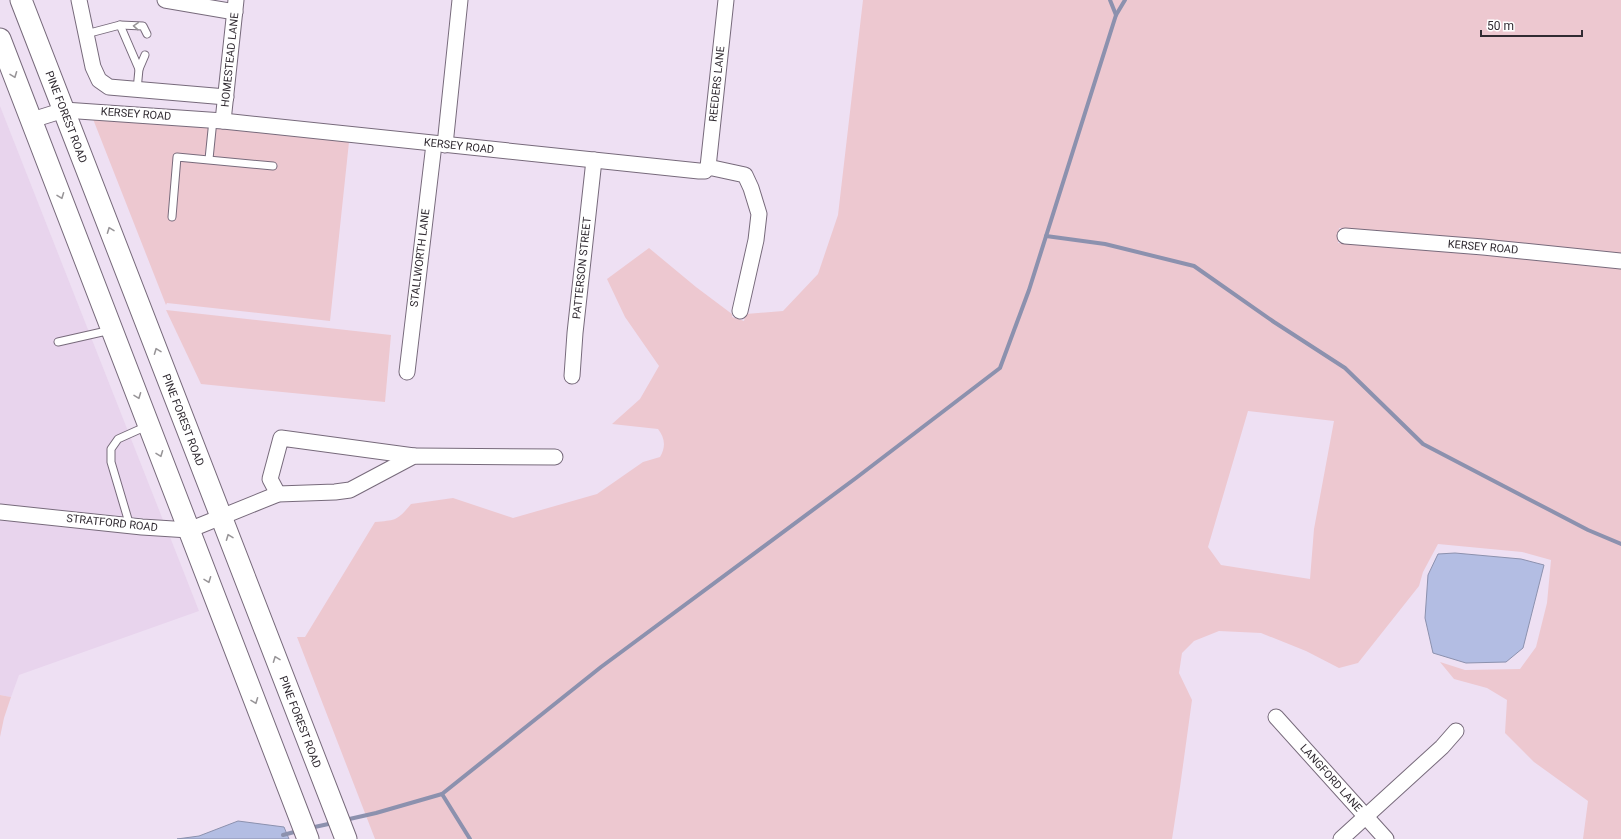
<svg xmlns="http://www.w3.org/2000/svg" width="1621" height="839" viewBox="0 0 1621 839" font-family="Roboto,sans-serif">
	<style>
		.built { fill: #e8d4ed }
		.green { fill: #edc8d0; fill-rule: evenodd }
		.water { fill: #b3bde3; stroke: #8c91ae }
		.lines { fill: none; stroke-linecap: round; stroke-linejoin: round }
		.stream { stroke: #8c91ae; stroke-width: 4 }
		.lane-casing { stroke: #776a7b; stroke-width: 9 }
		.street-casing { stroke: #776a7b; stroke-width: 17 }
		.secondary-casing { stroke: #776a7b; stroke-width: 23 }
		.lane { stroke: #fff; stroke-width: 7 }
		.street { stroke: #fff; stroke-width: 15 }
		.secondary { stroke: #fff; stroke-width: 21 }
		.oneway { stroke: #989598 }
		.labels { text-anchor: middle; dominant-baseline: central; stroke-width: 4; stroke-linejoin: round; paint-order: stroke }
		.street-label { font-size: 11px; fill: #312b32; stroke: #fff }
	</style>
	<rect width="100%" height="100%" fill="#eee0f3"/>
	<g class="built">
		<path d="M0 106 163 520 0 504Z"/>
		<path d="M0 520 170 537 199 611 19 675 11 697 0 695Z"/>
	</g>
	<g class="green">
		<path d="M863 0H1621V254L1483 239 1339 228 1338 243 1482 255 1621 269V839H1583L1588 801 1534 762 1505 733 1507 700 1487 688 1454 679 1440 662 1465 670 1520 669 1536 647 1547 603 1551 560 1522 552 1438 544 1423 572 1419 586 1358 663 1339 668 1306 651 1261 633 1219 631 1194 641 1182 653 1179 673 1192 700 1180 787 1172 839H375L297 637H305L375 522C396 520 397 521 411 504L453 498 513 518 597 494 643 462 660 457C666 447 665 438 658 429L612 424 640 399 659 366 625 317 607 279 649 248 696 287 732 314V317L744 321 746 314 783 311 818 274 838 215ZM1248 411 1334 421 1314 529 1310 579 1221 565 1208 547Z"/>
		<path d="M93 119 223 129 349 142 330 321 167 303 166 305Z"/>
		<path d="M166 310 391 335 385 402 201 384Z"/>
		<path d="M0 695 11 697 4 718 0 737Z"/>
	</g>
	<g class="water">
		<path d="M1455 553 1521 559 1544 565 1523 648 1506 662 1466 663 1433 653 1425 618 1428 575 1438 554Z"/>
		<path d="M238 821 284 827 289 839H177L199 836Z"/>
	</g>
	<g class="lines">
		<g class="stream">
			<path d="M1110 0 1116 15"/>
			<path d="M1046 236 1105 244 1194 266 1274 322 1345 368 1423 444 1588 530 1621 544"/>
			<path d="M442 794 470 839"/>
			<path d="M345 820 376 813 442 794 601 667 856 478 1000 368 1029 290 1116 15 1125 0"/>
			<path d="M310 828 333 823"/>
			<path d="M283 835 298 831"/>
		</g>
		<g class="lane-casing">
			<g id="lane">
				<path d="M120 25 143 26 147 34"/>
				<path d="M86 34 120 25 139 69 137 90"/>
				<path d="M139 69 145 55"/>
				<path d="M209 159 213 120"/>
				<path d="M172 217 177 157 273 166"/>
				<path d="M58 342 111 330"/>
				<path d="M130 526 111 462V449L118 439 147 426"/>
			</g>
		</g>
		<g class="street-casing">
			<g id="street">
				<path d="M79 0 93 67 99 80 109 87 226 97"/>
				<path d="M165 0 235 12"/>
				<path d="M32 120 64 110 223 121 699 171H705L708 167 745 175 751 188 759 214 756 240 740 311"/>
				<path d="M223 121 236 0"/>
				<path d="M445 145 460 0"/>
				<path d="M708 167 726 0"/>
				<path d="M1345 236 1483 247 1621 261"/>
				<path d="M407 372 434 144"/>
				<path d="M572 376 575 333 594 160"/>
				<path d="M278 494 270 479 281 438 414 456"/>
				<path d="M0 512 142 527 189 530 278 494 335 492 350 490 414 456 555 457"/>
				<path d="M1276 717 1386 839"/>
				<path d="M1341 839 1442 747 1456 731"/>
			</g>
		</g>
		<g class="secondary-casing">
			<g id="secondary">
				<path d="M21 0 346 839"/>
				<path d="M0 39 308 839"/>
			</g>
		</g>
		<use href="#lane" class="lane"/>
		<use href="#street" class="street"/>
		<use href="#secondary" class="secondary"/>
	</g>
	<defs><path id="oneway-chevron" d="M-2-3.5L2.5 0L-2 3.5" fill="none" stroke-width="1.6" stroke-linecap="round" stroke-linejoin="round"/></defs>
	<g class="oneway">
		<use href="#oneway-chevron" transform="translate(136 26) rotate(-176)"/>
		<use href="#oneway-chevron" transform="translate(14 75) rotate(69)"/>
		<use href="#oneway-chevron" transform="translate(61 196) rotate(69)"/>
		<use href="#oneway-chevron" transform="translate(110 230) rotate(-111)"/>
		<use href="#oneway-chevron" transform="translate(157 351) rotate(-111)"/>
		<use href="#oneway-chevron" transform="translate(138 396) rotate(69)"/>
		<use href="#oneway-chevron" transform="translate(160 454) rotate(69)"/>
		<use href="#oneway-chevron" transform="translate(229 537) rotate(-111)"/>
		<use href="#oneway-chevron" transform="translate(208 580) rotate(69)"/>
		<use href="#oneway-chevron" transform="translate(276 659) rotate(-111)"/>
		<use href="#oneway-chevron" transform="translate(255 701) rotate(69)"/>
	</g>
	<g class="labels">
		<g class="street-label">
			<text transform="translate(230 60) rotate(-84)">HOMESTEAD LANE</text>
			<text transform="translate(717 84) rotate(-84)">REEDERS LANE</text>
			<text transform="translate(136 114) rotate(4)">KERSEY ROAD</text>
			<text transform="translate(66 117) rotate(69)">PINE FOREST ROAD</text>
			<text transform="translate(459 146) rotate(6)">KERSEY ROAD</text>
			<text transform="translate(1483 247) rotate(5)">KERSEY ROAD</text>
			<text transform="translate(420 258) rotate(-83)">STALLWORTH LANE</text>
			<text transform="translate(582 268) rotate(-84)">PATTERSON STREET</text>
			<text transform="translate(183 420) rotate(69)">PINE FOREST ROAD</text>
			<text transform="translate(112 523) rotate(6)">STRATFORD ROAD</text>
			<text transform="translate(300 722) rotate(69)">PINE FOREST ROAD</text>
			<text transform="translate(1331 778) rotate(48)">LANGFORD LANE</text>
		</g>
	</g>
	<path d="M1481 30v6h101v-6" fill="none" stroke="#312b32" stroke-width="2"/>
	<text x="1487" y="30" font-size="12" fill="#312b32" stroke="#ffffff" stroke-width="3" paint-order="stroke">50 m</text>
</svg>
